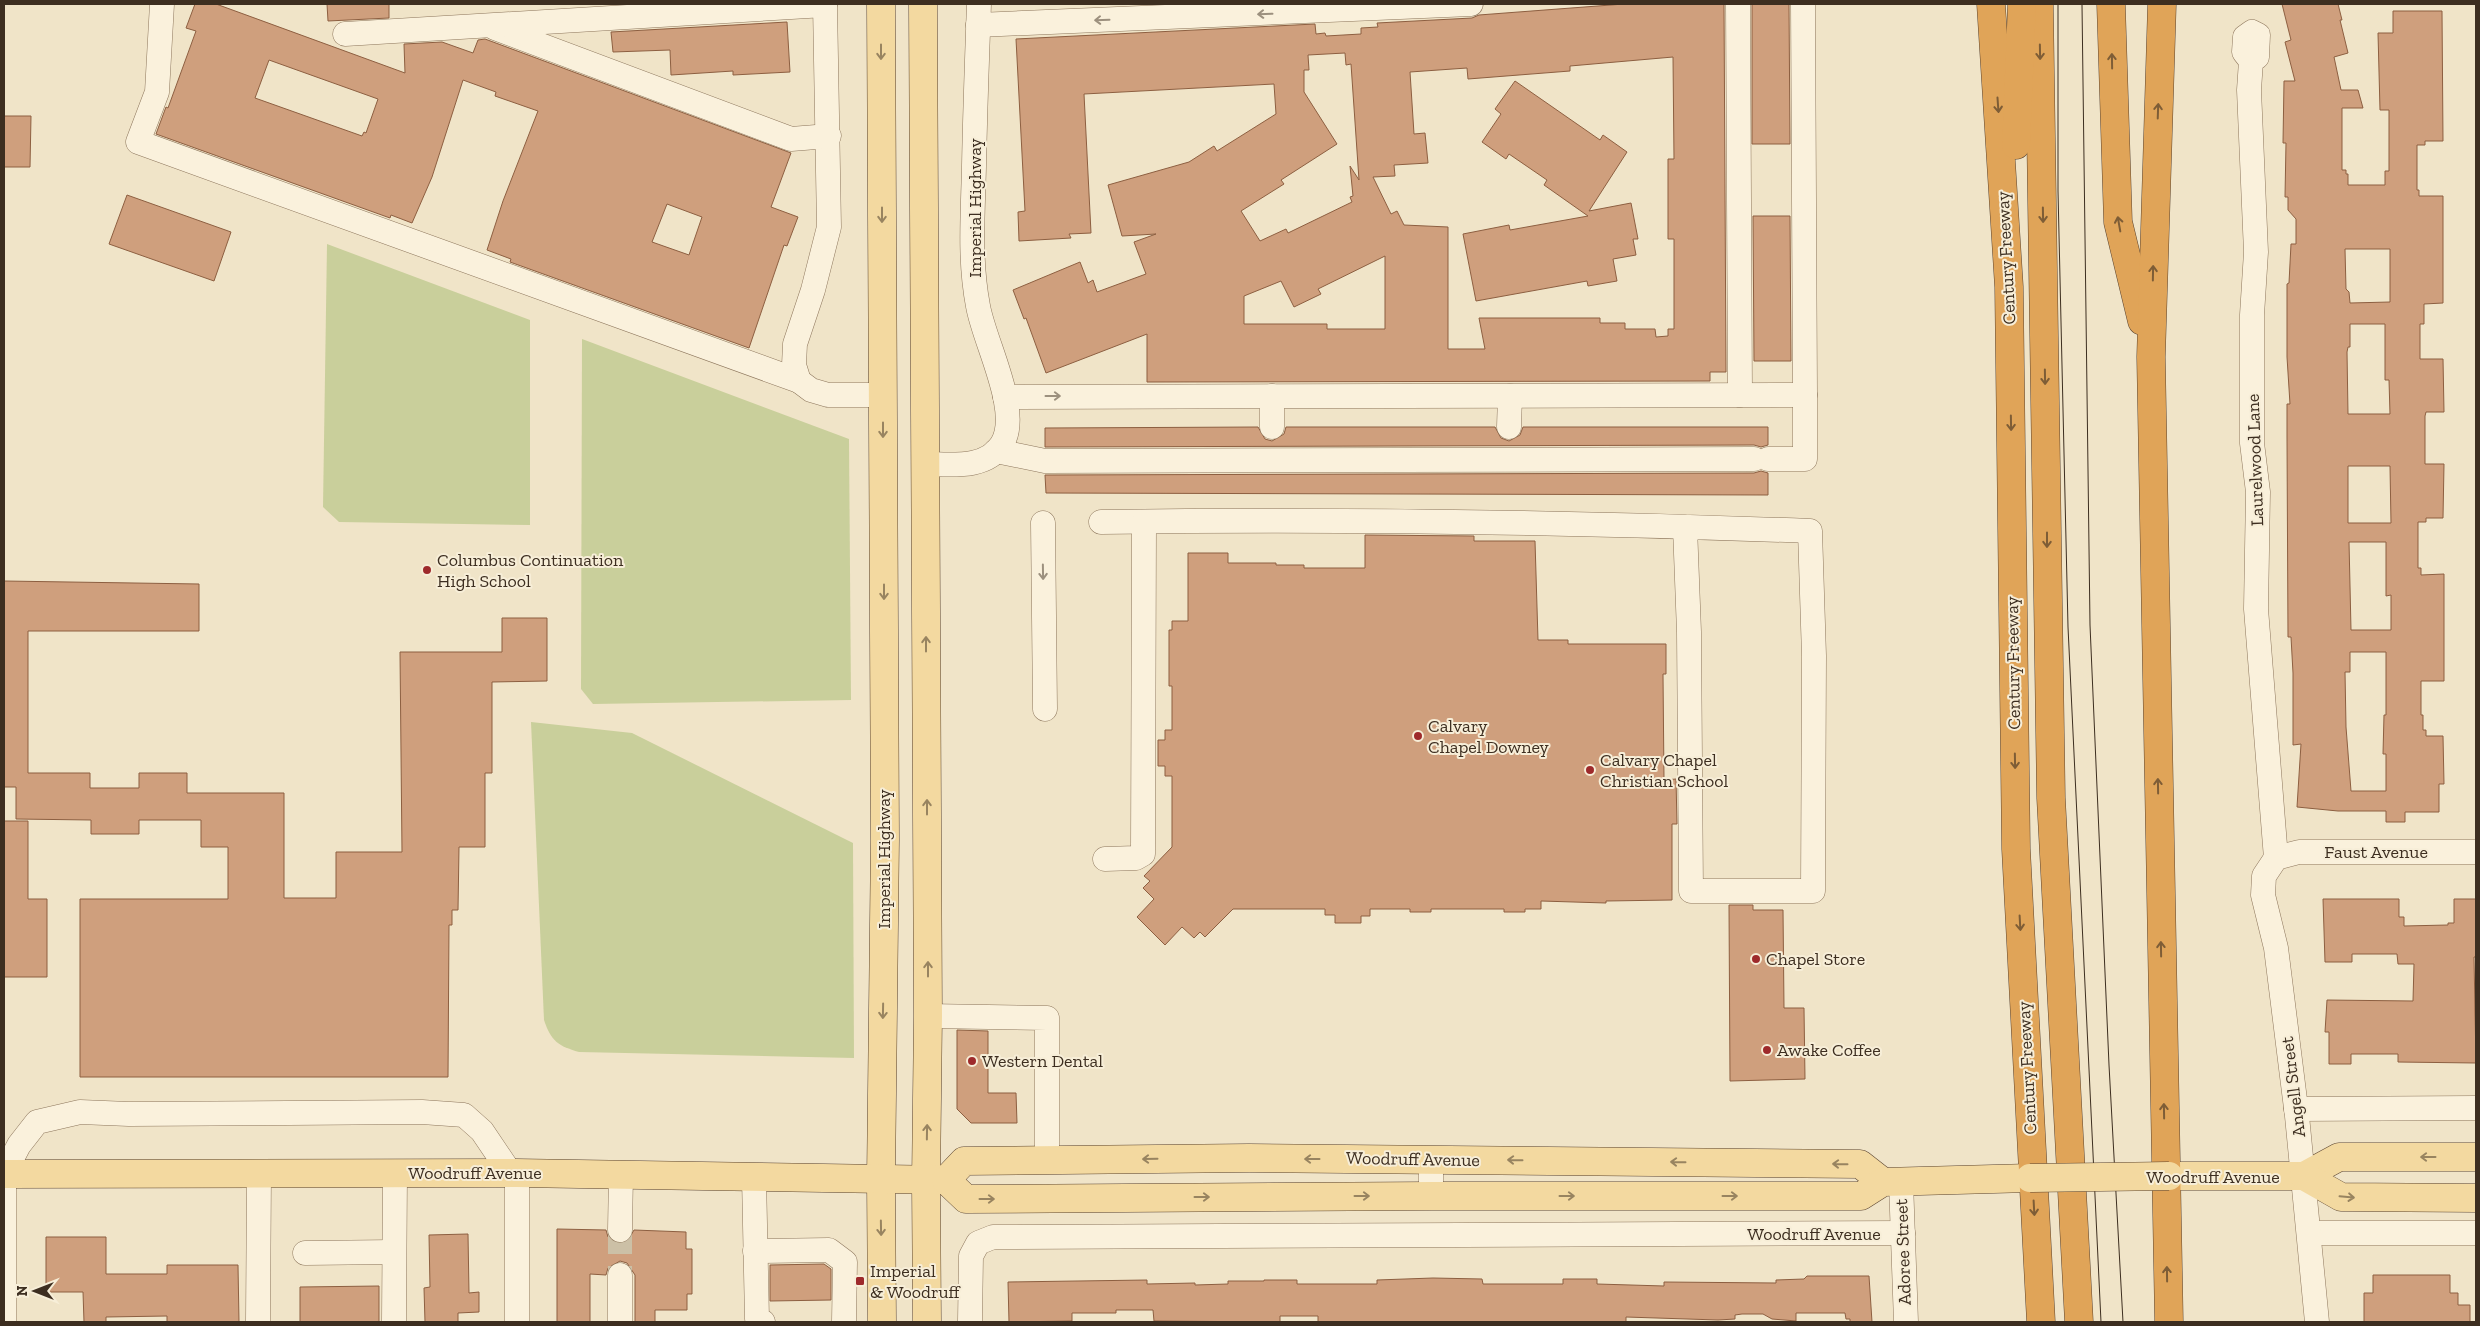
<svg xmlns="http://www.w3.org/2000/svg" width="2480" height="1326" viewBox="0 0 2480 1326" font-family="'Zilla Slab',serif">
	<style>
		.green { fill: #c9cf9b }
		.building { fill: #cf9f7d; stroke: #8d5f41; fill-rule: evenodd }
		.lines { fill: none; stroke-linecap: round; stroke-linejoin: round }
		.minor-tunnel { stroke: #ccc0a6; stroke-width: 24; stroke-dasharray: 24 12; stroke-linecap: butt }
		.minor-casing { stroke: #8d765c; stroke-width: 25 }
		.major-casing { stroke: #5b4430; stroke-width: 29 }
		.highway-casing { stroke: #5b4430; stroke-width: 29 }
		.minor { stroke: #faf1dc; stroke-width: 24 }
		.major { stroke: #f3d9a0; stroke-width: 28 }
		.highway { stroke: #e0a458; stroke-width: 28 }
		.tram { stroke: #3d2e20; stroke-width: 1 }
		.major-bridge-casing { stroke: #5b4430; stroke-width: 29; stroke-linecap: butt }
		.major-bridge { stroke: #f3d9a0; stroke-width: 28 }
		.oneway { stroke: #9c907e }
		.oneway2 { stroke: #988460 }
		.oneway3 { stroke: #7e5d36 }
		.poi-dot { fill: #9e2a2b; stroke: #f7eed8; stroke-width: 2 }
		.labels { text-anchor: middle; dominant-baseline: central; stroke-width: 4; stroke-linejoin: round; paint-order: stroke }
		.street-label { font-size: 18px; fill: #3d2e20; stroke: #f7eed8 }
		.poi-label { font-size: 18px; fill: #3d2e20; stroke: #f7eed8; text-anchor: start }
	</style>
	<rect width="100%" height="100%" fill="#f0e4c8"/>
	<g class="green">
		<path d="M327 244 530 320V525L339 522 323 507Z"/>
		<path d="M582 339 849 439 851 700 593 704 581 689Z"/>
		<path d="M531 722 632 733 853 843 854 1058 579 1052C558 1046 551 1041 544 1020Z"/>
	</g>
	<g class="building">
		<path d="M195 4H216L405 73 404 44 442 42 473 53 478 40 485 39 791 153 771 207 798 217 787 246 784 245 749 348 510 262 511 259 487 250 503 201 538 111 495 96 496 92 463 80 432 177 412 223 391 215 390 218 156 134 166 107 168 108 196 31 186 28ZM269 60 378 99 366 133 364 132 362 136 255 98ZM667 204 702 217 689 255 652 242Z"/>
		<path d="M327 4H389V18L328 21Z"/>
		<path d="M1624 4H1724L1726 372H1710V381L1147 382V334L1046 373 1026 318 1024 319 1013 290 1080 262 1088 283 1093 280 1097 292 1146 274 1134 242 1156 234 1122 236 1108 185 1189 162 1214 146 1217 151 1276 114 1274 84 1084 94 1091 233 1069 234 1071 238 1019 241 1018 212 1025 211 1016 39 1315 24 1316 34 1325 33 1326 36 1361 34V28L1378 27 1377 23 1472 18 1479 15ZM1345 53 1346 65 1351 64 1359 180 1350 166 1353 196 1350 197 1352 202 1288 233 1286 229 1260 241 1241 211 1284 184 1281 180 1337 144 1304 92V70H1309L1308 55ZM1673 57 1674 159H1668V239H1674V329H1668V336L1656 337 1655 329H1625V323H1600V318H1479L1485 349H1448V227L1404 225 1397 211 1391 214 1373 177 1395 176 1394 165 1428 163 1425 133 1414 134 1410 72 1467 68 1468 79 1570 71V66ZM1385 256V329H1327V324H1244V296L1281 281 1294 307 1321 294 1318 289Z"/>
		<path d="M1752 4H1789L1790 144H1752Z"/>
		<path d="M2282 4H2338L2342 20H2340L2348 53 2334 57 2341 90H2358L2363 108H2342V170H2346V174H2348V185H2385V171H2389V110H2380L2378 33H2393V11H2442L2443 141H2425V145H2417V190H2419V196H2443V303L2424 304V324H2420V359H2443L2444 412H2426L2425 416V464H2444L2443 518H2426V522H2418V568H2421V575L2444 574V681H2421V715H2423V730H2426V736H2443L2444 784H2439V812H2405V822H2386V811H2338L2297 807 2301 744 2293 745V673L2291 637H2288L2287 436V404H2290L2287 357V284L2289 283 2291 244H2296V219L2288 210V197H2285L2286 143H2283L2284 81H2295L2285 42 2291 40ZM2345 249H2390V302L2350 303 2349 292 2346 289ZM2350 324H2385V380H2389L2390 414H2348L2347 352 2348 347H2350ZM2348 466H2390L2391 523H2348ZM2349 542H2386V596L2391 595V630H2351ZM2350 652H2386V715H2384L2383 754H2386V791H2351L2346 727 2345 672H2350Z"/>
		<path d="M787 22 790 72 733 75V71L671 75 670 50 613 52 611 32Z"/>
		<path d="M1515 81 1600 140 1603 135 1627 152 1589 211 1631 203 1638 239H1633L1636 255 1613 259 1617 281 1588 286 1587 281 1476 301 1463 234 1509 225 1510 230 1588 216 1544 185 1547 180 1509 154 1506 159 1482 142 1501 114 1495 109Z"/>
		<path d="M4 116H31L30 167H4Z"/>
		<path d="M127 195 231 232 214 281 109 244Z"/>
		<path d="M1753 216H1790L1791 361H1754Z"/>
		<path d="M1258 427 1265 439 1272 441 1284 434 1286 427H1495L1501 438 1509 441 1520 435 1523 427H1768V445L1761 447 1754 445 1045 447V428Z"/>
		<path d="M1761 471 1768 473V495L1046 493 1045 475 1754 473Z"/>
		<path d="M1365 535 1474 536V541H1535L1538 640H1568V644H1666V674H1663L1664 780 1676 779 1677 824H1672V900L1606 901V903L1541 901V909H1525V912H1504V909H1431V912H1410V909H1370V916H1361V923H1335V915H1325V909H1233L1205 937 1200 932 1194 938 1182 927 1165 945 1137 917 1154 899 1143 888 1150 881 1144 876 1172 847V776H1165V766H1158V740H1165V730H1172V686H1169V630H1172V621H1188V553H1228V563H1276V565H1304V568H1365Z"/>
		<path d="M4 581 199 584V631H28V773H90V788H139V773H187V793H284V898H336V852H402L400 652H502V618H547V681L492 682V773H485V847H459L458 910H452V925H449L448 1077H80V899H228V847H201V820H139V834H91V820L16 819V787H4Z"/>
		<path d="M4 821H28V899H47V977H4Z"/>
		<path d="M2323 899H2399V917H2404V926L2448 925V923H2454V899H2476V957H2474L2476 1063 2398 1062V1054H2351V1064H2329V1032H2325L2327 1000 2413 1001 2414 964H2398L2397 954H2352V962H2325Z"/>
		<path d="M1729 905H1753V910H1783L1784 1008H1804L1805 1079 1730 1081Z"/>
		<path d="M957 1030 988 1031V1093H1016L1017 1123H971L957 1109Z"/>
		<path d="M557 1229 606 1230 608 1237 619 1244 627 1242 634 1230 686 1232V1249H692V1294H687V1310H655V1322H635V1275L627 1263 620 1261 608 1268 606 1275 590 1274V1322H557Z"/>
		<path d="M468 1234 469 1293 479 1292V1312L458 1313V1322H425L424 1288 430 1287 429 1235Z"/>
		<path d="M46 1237H106V1274H167V1265H238L239 1322H167V1316L106 1317V1322H84L83 1292H46Z"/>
		<path d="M824 1264 831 1269V1300L770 1301V1265Z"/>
		<path d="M2373 1275H2450V1293H2458V1305H2470V1322H2364V1293H2373Z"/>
		<path d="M1807 1276H1869L1872 1322H1850V1319H1846L1845 1313H1796V1321L1772 1319 1763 1314H1742L1735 1315V1319L1718 1320 1626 1317V1322H1318V1316H1280V1322L1154 1321 1153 1310H1116V1313H1072V1321L1009 1322 1008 1282 1147 1280V1284L1195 1283V1285L1228 1284V1281H1264V1280H1297V1284H1377V1280L1433 1278 1482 1279 1483 1284H1563V1279H1597V1284L1664 1286V1282L1776 1283V1280L1804 1279Z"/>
		<path d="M379 1286V1322H300V1287Z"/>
	</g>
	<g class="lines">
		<path class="minor-tunnel" d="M620 1230V1275"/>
		<g class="minor-casing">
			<g id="minor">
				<path d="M162 4 157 92 138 142 799 381"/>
				<path d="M825 4 829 227 813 290 795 344 794 365 799 381 811 390 828 395H882"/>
				<path d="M1738 4 1740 395"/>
				<path d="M978 25 1471 4"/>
				<path d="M495 28 791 139 829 136"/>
				<path d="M345 34 825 5"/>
				<path d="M2251 61 2257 57 2258 35 2252 32 2245 37 2244 52 2251 61 2249 90 2256 252 2252 315V443L2258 492 2256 609 2276 858"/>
				<path d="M1272 396V427"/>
				<path d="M1005 397 1805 395 1803 4"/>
				<path d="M1509 427 1510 396"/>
				<path d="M996 451 1045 461 1754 459"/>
				<path d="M1768 459H1805V395"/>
				<path d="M925 464C950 464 986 470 1002 444 1022 411 984 342 978 306 969 259 973 213 974 166 975 112 977 58 979 4"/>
				<path d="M1101 522C1337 519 1574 522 1810 531L1814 656 1813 891H1691L1689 632 1685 527"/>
				<path d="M1043 523 1045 709"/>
				<path d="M1105 859 1136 858 1143 854 1144 522"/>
				<path d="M928 1016 1047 1018V1159"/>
				<path d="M2296 1109 2476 1108"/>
				<path d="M1431 1159V1196"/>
				<path d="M517 1173V1322"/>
				<path d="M754 1177 757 1319 763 1322"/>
				<path d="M1901 1182 1906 1322"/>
				<path d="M620 1230 621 1174"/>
				<path d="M2310 1233H2476"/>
				<path d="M755 1251 829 1250 845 1262 844 1322"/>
				<path d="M305 1253 394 1252"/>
				<path d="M4 1322V1174L19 1145 37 1122 80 1112 129 1114 422 1112 464 1115 482 1131 511 1174"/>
				<path d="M258 1322 259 1173"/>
				<path d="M394 1322 395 1173"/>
				<path d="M620 1322V1275"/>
				<path d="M970 1322 971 1256 978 1243 993 1237 1903 1233"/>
				<path d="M2317 1322 2297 1116 2276 948 2263 895 2264 876 2276 858 2299 852H2476"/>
			</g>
		</g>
		<g class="major-casing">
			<g id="major">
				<path d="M881 4 885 839 881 1179 882 1322"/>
				<path d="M923 4 928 1016 926 1181 927 1322"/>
				<path d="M4 1174 517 1173 946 1180 964 1161 1249 1158 1860 1164 1883 1182"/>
				<path d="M2169 1176H2304L2339 1157H2476"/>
				<path d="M2304 1176 2341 1197 2476 1198"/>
				<path d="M946 1180 966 1199 1431 1196H1861L1883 1182 2030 1178"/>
			</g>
		</g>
		<g class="highway-casing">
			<g id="highway">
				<path d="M1991 4 2009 287 2016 849 2041 1322"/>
				<path d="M2039 4 2051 798 2079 1322"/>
				<path d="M2111 4 2118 222 2142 321"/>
				<path d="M2162 4 2151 357 2169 1322"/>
				<path d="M2016 145 2022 4"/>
			</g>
		</g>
		<use href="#minor" class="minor"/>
		<use href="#major" class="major"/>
		<use href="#highway" class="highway"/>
		<g class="tram">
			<path d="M2058 4V191L2068 627 2101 1322"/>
			<path d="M2082 4 2090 625 2109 1065 2123 1322"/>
		</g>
		<g class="major-bridge-casing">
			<path id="major-bridge" d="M2030 1178 2169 1176"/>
		</g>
		<use href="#major-bridge" class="major-bridge"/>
	</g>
	<defs><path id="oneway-shaft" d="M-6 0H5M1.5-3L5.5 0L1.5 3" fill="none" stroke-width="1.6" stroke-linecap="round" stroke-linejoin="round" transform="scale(1.25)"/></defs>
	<g class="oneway">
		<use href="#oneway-shaft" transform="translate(1265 14) rotate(178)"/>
		<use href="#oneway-shaft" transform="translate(1102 20) rotate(178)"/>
		<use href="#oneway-shaft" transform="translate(1053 396)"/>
		<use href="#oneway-shaft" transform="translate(1043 572) rotate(89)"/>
	</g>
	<g class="oneway2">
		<use href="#oneway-shaft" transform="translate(881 52) rotate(90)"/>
		<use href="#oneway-shaft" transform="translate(882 215) rotate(90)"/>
		<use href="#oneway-shaft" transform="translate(883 430) rotate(90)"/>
		<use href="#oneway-shaft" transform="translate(884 592) rotate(90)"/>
		<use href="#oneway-shaft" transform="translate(926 644) rotate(-90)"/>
		<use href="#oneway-shaft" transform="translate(927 807) rotate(-90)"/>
		<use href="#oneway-shaft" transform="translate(928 969) rotate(-90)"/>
		<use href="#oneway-shaft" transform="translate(883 1011) rotate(91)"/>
		<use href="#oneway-shaft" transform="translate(927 1132) rotate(-89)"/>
		<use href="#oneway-shaft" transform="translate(2428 1157) rotate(180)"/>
		<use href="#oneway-shaft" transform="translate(1150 1159) rotate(179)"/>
		<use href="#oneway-shaft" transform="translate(1312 1159) rotate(-180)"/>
		<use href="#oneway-shaft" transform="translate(1515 1160) rotate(-179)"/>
		<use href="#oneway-shaft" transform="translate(1678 1162) rotate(-179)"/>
		<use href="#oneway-shaft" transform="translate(1840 1164) rotate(-179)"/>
		<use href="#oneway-shaft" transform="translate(1362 1196)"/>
		<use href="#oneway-shaft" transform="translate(1567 1196)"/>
		<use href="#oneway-shaft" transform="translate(1730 1196)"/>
		<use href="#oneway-shaft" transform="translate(1202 1197)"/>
		<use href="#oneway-shaft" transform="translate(2347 1197) rotate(5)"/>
		<use href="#oneway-shaft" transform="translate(987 1199)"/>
		<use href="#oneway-shaft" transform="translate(881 1228) rotate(89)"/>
	</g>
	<g class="oneway3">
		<use href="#oneway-shaft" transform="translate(2040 52) rotate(89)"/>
		<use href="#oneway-shaft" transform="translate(2112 61) rotate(-91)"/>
		<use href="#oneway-shaft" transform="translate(1998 105) rotate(86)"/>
		<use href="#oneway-shaft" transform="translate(2158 111) rotate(-88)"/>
		<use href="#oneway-shaft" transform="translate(2043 215) rotate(89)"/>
		<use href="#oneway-shaft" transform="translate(2119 224) rotate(-100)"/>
		<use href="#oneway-shaft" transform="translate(2153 273) rotate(-89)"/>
		<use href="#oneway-shaft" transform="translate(2045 377) rotate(89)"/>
		<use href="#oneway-shaft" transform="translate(2011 423) rotate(89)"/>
		<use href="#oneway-shaft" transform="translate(2047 540) rotate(90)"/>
		<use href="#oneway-shaft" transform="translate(2015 761) rotate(89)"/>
		<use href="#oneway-shaft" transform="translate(2158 786) rotate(-91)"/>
		<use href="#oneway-shaft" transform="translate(2020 923) rotate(87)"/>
		<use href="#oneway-shaft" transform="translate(2161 949) rotate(-91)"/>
		<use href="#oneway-shaft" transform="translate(2164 1111) rotate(-91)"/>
		<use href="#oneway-shaft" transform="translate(2034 1208) rotate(87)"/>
		<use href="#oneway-shaft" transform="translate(2167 1274) rotate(-91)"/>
	</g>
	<g class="poi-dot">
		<circle cx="427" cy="570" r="5"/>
		<circle cx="1418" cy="736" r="5"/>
		<circle cx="1590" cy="770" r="5"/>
		<circle cx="1756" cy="959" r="5"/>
		<circle cx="1767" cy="1050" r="5"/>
		<circle cx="972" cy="1061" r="5"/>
		<rect x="855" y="1276" width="10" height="10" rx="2.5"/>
	</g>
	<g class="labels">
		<g class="street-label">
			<text transform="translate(975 208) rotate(-90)">Imperial Highway</text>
			<text transform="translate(2006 258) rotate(-93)">Century Freeway</text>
			<text transform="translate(2255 460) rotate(-92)">Laurelwood Lane</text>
			<text transform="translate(2013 663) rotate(-91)">Century Freeway</text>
			<text x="2376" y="852">Faust Avenue</text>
			<text transform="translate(884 859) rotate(-90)">Imperial Highway</text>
			<text transform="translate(2027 1068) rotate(-93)">Century Freeway</text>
			<text transform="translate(2293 1087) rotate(-97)">Angell Street</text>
			<text transform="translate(1413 1159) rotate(1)">Woodruff Avenue</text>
			<text x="475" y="1173">Woodruff Avenue</text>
			<text x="2213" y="1177">Woodruff Avenue</text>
			<text x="1814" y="1234">Woodruff Avenue</text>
			<text transform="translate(1903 1252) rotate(-92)">Adoree Street</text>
		</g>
		<g class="poi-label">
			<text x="437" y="560">Columbus Continuation<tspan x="437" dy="21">High School</tspan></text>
			<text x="1428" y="726">Calvary<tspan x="1428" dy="21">Chapel Downey</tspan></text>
			<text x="1600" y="760">Calvary Chapel<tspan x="1600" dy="21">Christian School</tspan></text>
			<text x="1766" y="959">Chapel Store</text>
			<text x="1777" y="1050">Awake Coffee</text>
			<text x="982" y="1061">Western Dental</text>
			<text x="870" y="1271">Imperial<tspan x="870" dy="21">&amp; Woodruff</tspan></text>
		</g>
	</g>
	<rect width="2480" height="1326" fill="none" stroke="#3d2e20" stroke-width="10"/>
	<g transform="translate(35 1291) rotate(270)" stroke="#f7eed8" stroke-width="4" paint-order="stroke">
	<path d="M0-4L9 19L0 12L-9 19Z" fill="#3d2e20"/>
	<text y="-8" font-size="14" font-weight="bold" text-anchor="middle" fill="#3d2e20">N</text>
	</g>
</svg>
